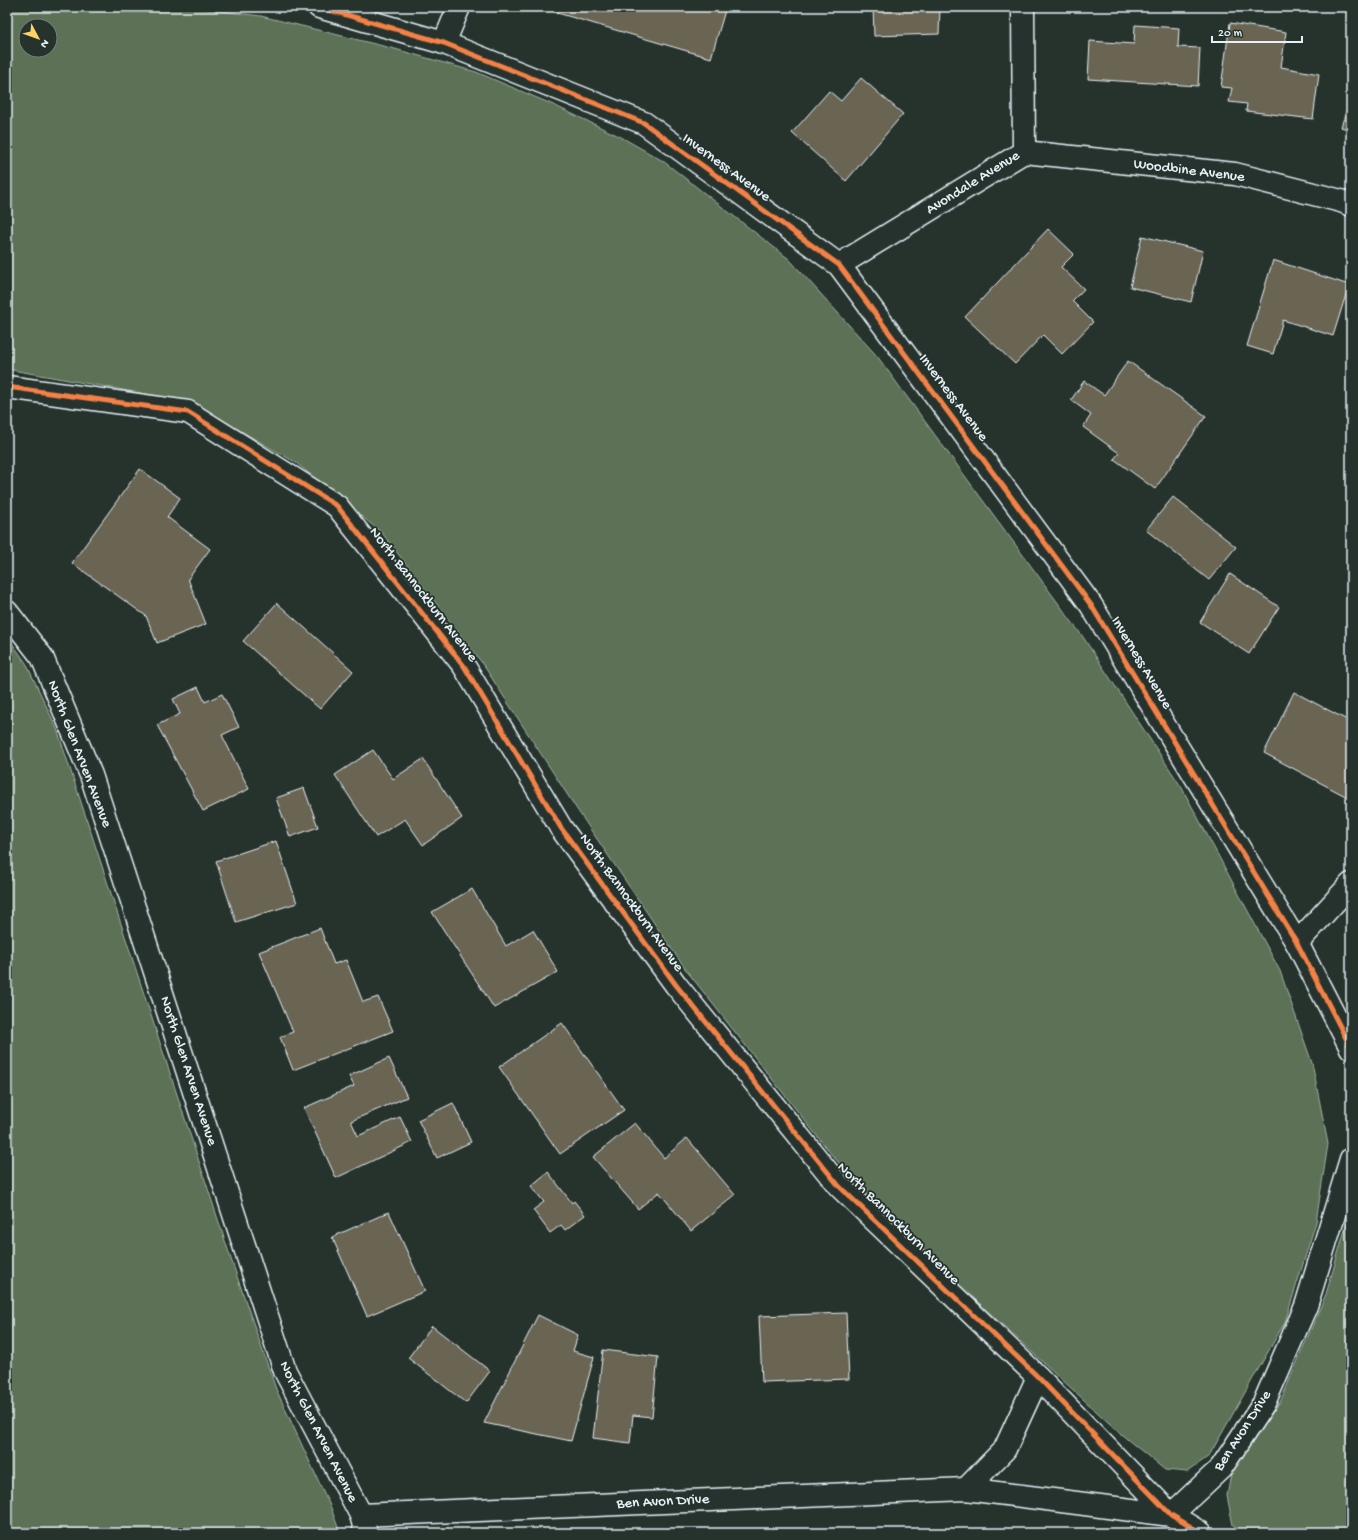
<svg xmlns="http://www.w3.org/2000/svg" width="1358" height="1540" viewBox="0 0 1358 1540" font-family="'Gochi Hand',sans-serif">
	<style>
		.green { fill: #5c7155; stroke: #a2b1a6; fill-rule: evenodd }
		.building { fill: #6a6552; stroke: #e8f1f8 }
		.lines { fill: none; stroke-linecap: round; stroke-linejoin: round }
		.street-casing { stroke: #e8f1f8; stroke-width: 25 }
		.street { stroke: #26332d; stroke-width: 22 }
		.cycleway-casing { stroke: #26332d; stroke-width: 8 }
		.cycleway { stroke: #f48246; stroke-width: 5 }
		.labels { text-anchor: middle; dominant-baseline: central; stroke-width: 3.5; stroke-linejoin: round; paint-order: stroke }
		.street-label { font-size: 15px; fill: #e8f1f8; stroke: #26332d }
	</style>
	<rect width="100%" height="100%" fill="#26332d"/>
	<filter id="ink" filterUnits="userSpaceOnUse"><feTurbulence type="fractalNoise" baseFrequency=".025" numOctaves="2"/><feDisplacementMap in="SourceGraphic" scale="8" xChannelSelector="R" yChannelSelector="G"/><feConvolveMatrix kernelMatrix="1 2 1 2 8 2 1 2 1" color-interpolation-filters="sRGB"/></filter>
	<g filter="url(#ink)">
		<g class="green">
			<path d="M7 7H187L261 16 395 49 476 72 549 103 621 137 663 161 789 259 877 356 1083 637 1182 788 1280 971 1312 1063 1328 1144 1316 1222 1285 1322 1209 1456 1187 1472 1165 1470 1122 1435 893 1224 832 1155 686 970 578 811 482 663 382 533 295 462 190 402 7 369ZM26 26H50V50H26Z"/>
			<path d="M7 636 26 663 57 729 231 1259 276 1389 331 1508 340 1533H7Z"/>
			<path d="M1351 1209V1533H1243L1233 1525 1227 1496 1231 1474 1281 1400 1326 1294Z"/>
		</g>
		<g class="building">
			<path d="M556 7H726L711 58 554 12Z"/>
			<path d="M873 7H940L939 34 874 36Z"/>
			<path d="M1230 23 1286 32 1281 67 1319 74 1313 119 1246 111 1247 104 1229 102 1232 88 1221 87Z"/>
			<path d="M1135 25 1179 28 1178 47 1200 48 1198 86 1088 79 1090 41 1134 44Z"/>
			<path d="M861 78 903 114 846 181 792 133 829 91 841 101Z"/>
			<path d="M1351 95V130L1341 127Z"/>
			<path d="M1048 229 1074 254 1061 267 1084 289 1072 301 1093 322 1062 354 1043 335 1015 364 965 317Z"/>
			<path d="M1142 236 1203 251 1191 302 1130 287Z"/>
			<path d="M1273 260 1349 285 1333 336 1283 320 1273 354 1247 346Z"/>
			<path d="M1128 361 1206 416 1155 489 1114 459 1119 453 1083 427 1091 415 1071 400 1084 381 1104 395Z"/>
			<path d="M140 469 180 498 167 517 210 549 188 579 206 624 157 643 146 616 72 563Z"/>
			<path d="M1173 497 1236 547 1209 580 1146 530Z"/>
			<path d="M1230 574 1279 607 1249 654 1200 622Z"/>
			<path d="M277 603 353 671 320 709 243 641Z"/>
			<path d="M198 687 205 702 222 694 239 727 222 735 249 789 203 811 157 725 180 714 173 699Z"/>
			<path d="M1294 692 1351 722V799L1264 753Z"/>
			<path d="M373 750 393 779 423 759 462 818 423 845 405 819 376 837 335 775Z"/>
			<path d="M304 788 318 827 290 837 276 798Z"/>
			<path d="M276 841 297 903 236 922 216 861Z"/>
			<path d="M472 889 506 946 533 930 558 972 494 1008 432 912Z"/>
			<path d="M320 928 334 964 346 960 363 1002 378 997 393 1031 293 1070 280 1037 293 1032 259 952Z"/>
			<path d="M562 1023 624 1110 560 1154 499 1067Z"/>
			<path d="M389 1058 407 1097 351 1121 358 1136 400 1117 412 1142 336 1178 304 1108 354 1086 349 1076Z"/>
			<path d="M453 1103 471 1142 437 1158 418 1120Z"/>
			<path d="M635 1123 664 1158 687 1138 735 1195 691 1231 659 1192 638 1209 593 1157Z"/>
			<path d="M548 1172 572 1203 574 1201 585 1215 565 1230 561 1225 550 1233 533 1210 544 1202 531 1186Z"/>
			<path d="M389 1212 425 1291 367 1316 332 1237Z"/>
			<path d="M846 1313 849 1379 762 1382 759 1316Z"/>
			<path d="M538 1315 578 1335 573 1351 594 1357 571 1441 484 1423Z"/>
			<path d="M432 1326 490 1371 466 1403 408 1358Z"/>
			<path d="M603 1350 658 1357 652 1417 633 1415 630 1443 593 1438Z"/>
		</g>
		<g class="lines">
			<g class="street-casing">
				<g id="street">
					<path d="M319 7 444 43 644 123 839 265 1091 605 1297 943 1351 1048"/>
					<path d="M444 43 459 7"/>
					<path d="M1024 152 1235 174 1341 201 1351 205"/>
					<path d="M839 265 1024 152 1023 7"/>
					<path d="M7 387 188 412 337 506 464 666 561 828 676 985 839 1186 1038 1377 1171 1515 1201 1533"/>
					<path d="M7 612 42 657 91 775 285 1371 361 1515 366 1533"/>
					<path d="M1297 943 1351 884"/>
					<path d="M966 1489 1005 1449 1038 1377"/>
					<path d="M361 1515 966 1489 1171 1515 1221 1468 1264 1403 1306 1306 1351 1159"/>
				</g>
			</g>
			<use href="#street" class="street"/>
			<g class="cycleway-casing">
				<g id="cycleway">
					<path d="M319 7 444 43 644 123 839 265 1091 605 1297 943 1351 1048"/>
					<path d="M7 387 188 412 337 506 464 666 561 828 676 985 839 1186 1038 1377 1171 1515 1201 1533"/>
				</g>
			</g>
			<use href="#cycleway" class="cycleway"/>
		</g>
	</g>
	<g class="labels">
		<g class="street-label">
			<text transform="translate(726 168) rotate(36)">Inverness Avenue</text>
			<text transform="translate(1189 171) rotate(7)">Woodbine Avenue</text>
			<text transform="translate(973 183) rotate(-32)">Avondale Avenue</text>
			<text transform="translate(953 398) rotate(53)">Inverness Avenue</text>
			<text transform="translate(423 595) rotate(52)">North Bannockburn Avenue</text>
			<text transform="translate(1141 663) rotate(59)">Inverness Avenue</text>
			<text transform="translate(79 754) rotate(69)">North Glen Arven Avenue</text>
			<text transform="translate(631 903) rotate(54)">North Bannockburn Avenue</text>
			<text transform="translate(188 1071) rotate(72)">North Glen Arven Avenue</text>
			<text transform="translate(898 1224) rotate(45)">North Bannockburn Avenue</text>
			<text transform="translate(1243 1431) rotate(-57)">Ben Avon Drive</text>
			<text transform="translate(318 1432) rotate(63)">North Glen Arven Avenue</text>
			<text transform="translate(663 1502) rotate(-3)">Ben Avon Drive</text>
		</g>
	</g>
	<rect width="1358" height="1540" fill="none" stroke="#26332d" stroke-width="24"/>
	<rect x="12" y="12" width="1334" height="1516" fill="none" stroke="#e8f1f8" stroke-width="1.5" filter="url(#ink)"/>
	<g transform="translate(38 38) rotate(131)"><circle r="19" fill="#26332d" stroke="#747f7e"/>
	<path d="M0-3L7 15L0 10L-7 15Z" fill="#ffd166"/>
	<text y="-6" font-size="11" font-weight="bold" text-anchor="middle" fill="#e8f1f8">N</text>
	</g>
	<path d="M1212 36v6h90v-6" fill="none" stroke="#e8f1f8" stroke-width="2"/>
	<text x="1218" y="36" font-size="12" fill="#e8f1f8" stroke="#26332d" stroke-width="3" paint-order="stroke">20 m</text>
</svg>
